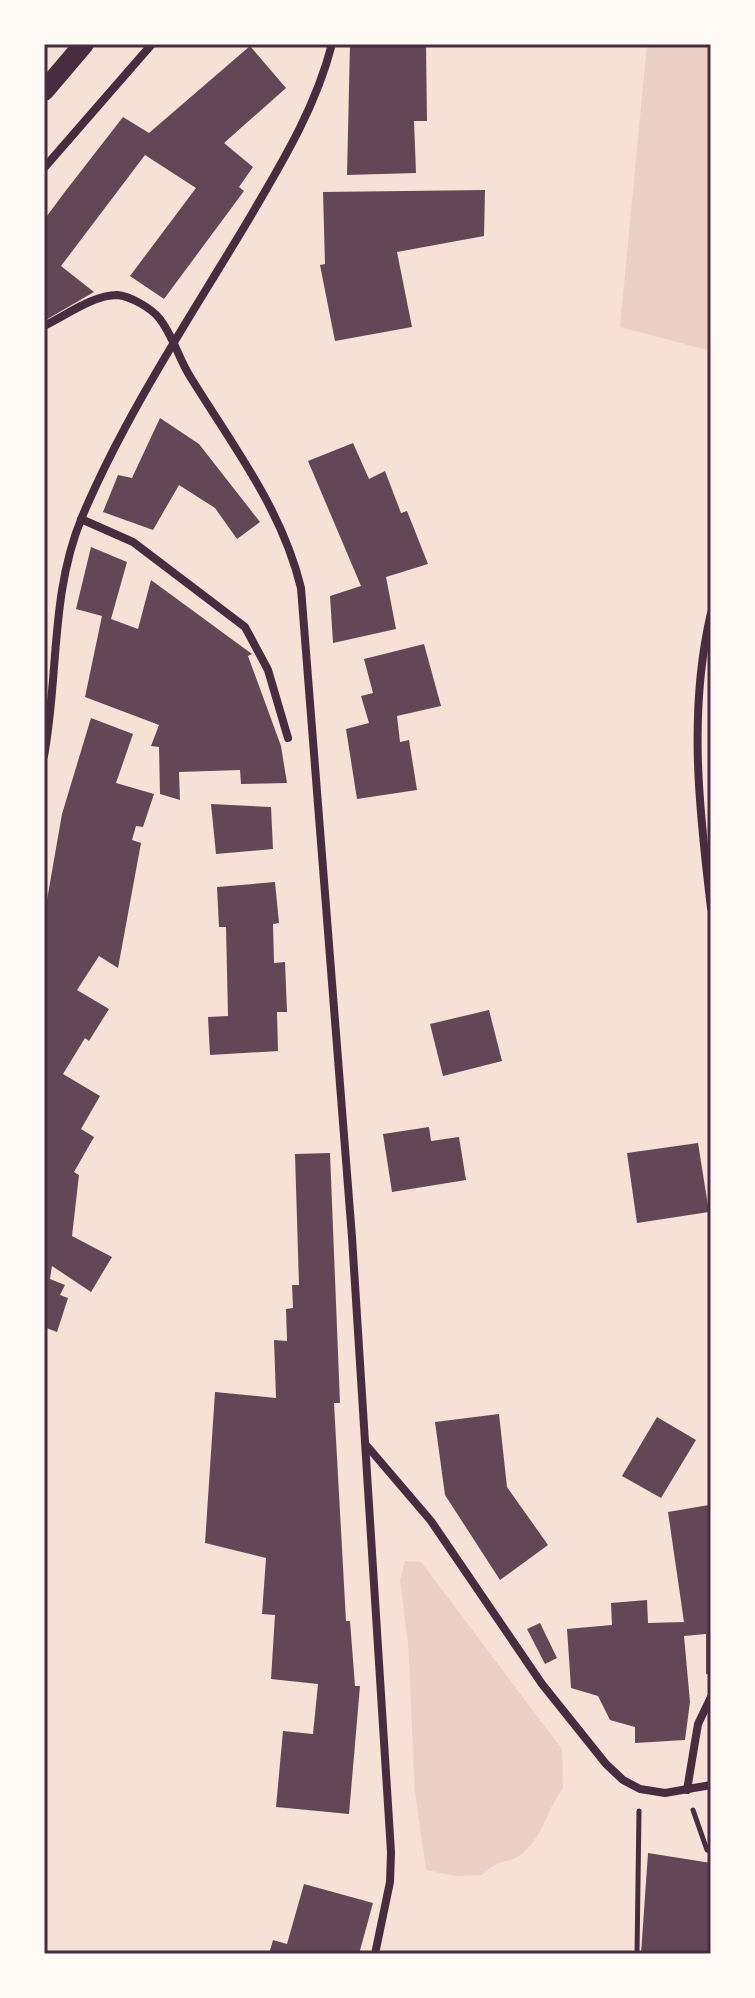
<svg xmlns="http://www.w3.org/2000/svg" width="755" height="1998" viewBox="0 0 755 1998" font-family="Georgia,serif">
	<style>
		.green { fill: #ebcfc5 }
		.building { fill: #644757 }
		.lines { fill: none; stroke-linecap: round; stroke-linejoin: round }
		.path { stroke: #4a2c40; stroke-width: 5 }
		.minor { stroke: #4a2c40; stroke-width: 8 }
		.primary { stroke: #4a2c40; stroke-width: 20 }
		.neatline { fill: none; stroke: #4a2c40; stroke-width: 3 }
	</style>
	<rect width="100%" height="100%" fill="#f7e1d7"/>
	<g class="green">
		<path d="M647 44H711V351L620 327Z"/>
		<path d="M405 1561 421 1562 562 1749 563 1789C545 1811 546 1832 524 1852 508 1866 501 1856 482 1875L455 1876 426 1870 415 1793 408 1643 400 1580Z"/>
	</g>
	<g class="building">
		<path d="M350 44H426L427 121H414L416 173 347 175Z"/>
		<path d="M250 46 286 88 224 143 253 167 239 187 244 191 164 299 130 276 196 188 145 155 61 266 94 292 44 321V220L64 193 123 117 149 133Z"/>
		<path d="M485 190 484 236 397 252 412 327 335 341 320 265 325 264 323 192Z"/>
		<path d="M160 418 199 444 260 522 237 539 215 508 179 485 153 530 103 512 118 475 132 478Z"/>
		<path d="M353 443 369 479 385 471 401 513 407 511 428 564 386 577 396 629 333 643 330 596 361 586 308 461Z"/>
		<path d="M91 547 127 562 111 619 138 629 151 580 252 654 248 656 281 746 287 783 241 784 240 770 179 772 180 800 160 794 159 747 151 746 159 725 85 697 102 616 76 609Z"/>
		<path d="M424 644 441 706 397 716 400 742 409 740 417 790 357 799 346 729 369 723 361 696 373 693 364 659Z"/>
		<path d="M91 718 133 734 116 783 154 794 143 827 136 826 132 840 141 843 118 968 99 956 77 990 109 1009 89 1041 85 1038 63 1074 100 1096 81 1129 94 1137 74 1172 79 1175 72 1236 112 1257 91 1292 52 1266 50 1279 65 1285 60 1295 68 1298 57 1332 44 1327V930L47 925 44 917 62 814Z"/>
		<path d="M211 804 271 807 273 849 216 854Z"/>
		<path d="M275 882 279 923 273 924 274 963 285 962 287 1012H277L278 1051 210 1055 208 1017 228 1016 226 927H219L217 887Z"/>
		<path d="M489 1010 502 1061 443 1076 430 1024Z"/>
		<path d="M429 1127 431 1141 459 1137 466 1180 392 1192 383 1134Z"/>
		<path d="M698 1143 709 1212 637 1223 627 1153Z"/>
		<path d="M330 1153 340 1403H334L346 1621H350L355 1686H360L349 1814 276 1807 283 1731 313 1734 318 1684 271 1679 275 1615 262 1614 266 1558 205 1543 215 1392 276 1398 274 1340 287 1341 286 1309 293 1308 292 1285H299L295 1154Z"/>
		<path d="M499 1414 507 1487 548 1545 500 1580 445 1495 435 1422Z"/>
		<path d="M657 1417 696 1440 661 1498 622 1476Z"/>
		<path d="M709 1505 711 1674H706V1634L684 1636 690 1702 685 1740 635 1743V1727L610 1720 598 1696 571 1688 567 1629 612 1625 611 1603 647 1600 648 1623 684 1622 668 1512Z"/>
		<path d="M540 1623 557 1658 545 1664 527 1629Z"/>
		<path d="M648 1853 711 1863V1954H641Z"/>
		<path d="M304 1884 373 1903 359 1954H269L273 1940 287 1944Z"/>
	</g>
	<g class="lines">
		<g class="path">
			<path d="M693 1810 707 1850 711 1851"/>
			<path d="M637 1954 639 1811"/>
		</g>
		<g class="minor">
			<path d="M44 168 152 44"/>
			<path d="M44 326C65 316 93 295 117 295 130 296 151 308 159 318 173 335 179 360 191 378 233 446 282 509 301 588L352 1237 391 1852 390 1882 375 1954"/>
			<path d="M81 519 133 542 245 627 268 670 288 738"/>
			<path d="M711 613C688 711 699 809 711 908"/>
			<path d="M44 756C59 675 50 594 82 517 125 415 189 319 246 224 280 166 315 110 332 44"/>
			<path d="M367 1446 431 1521 542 1684 606 1764 623 1780 640 1789 665 1793 711 1785"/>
			<path d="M687 1790 698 1724 711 1697"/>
		</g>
		<path class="primary" d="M44 91 84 44"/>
	</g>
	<rect width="755" height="1998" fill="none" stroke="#fffaf5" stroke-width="92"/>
	<rect x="46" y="46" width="663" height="1906" class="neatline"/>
</svg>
